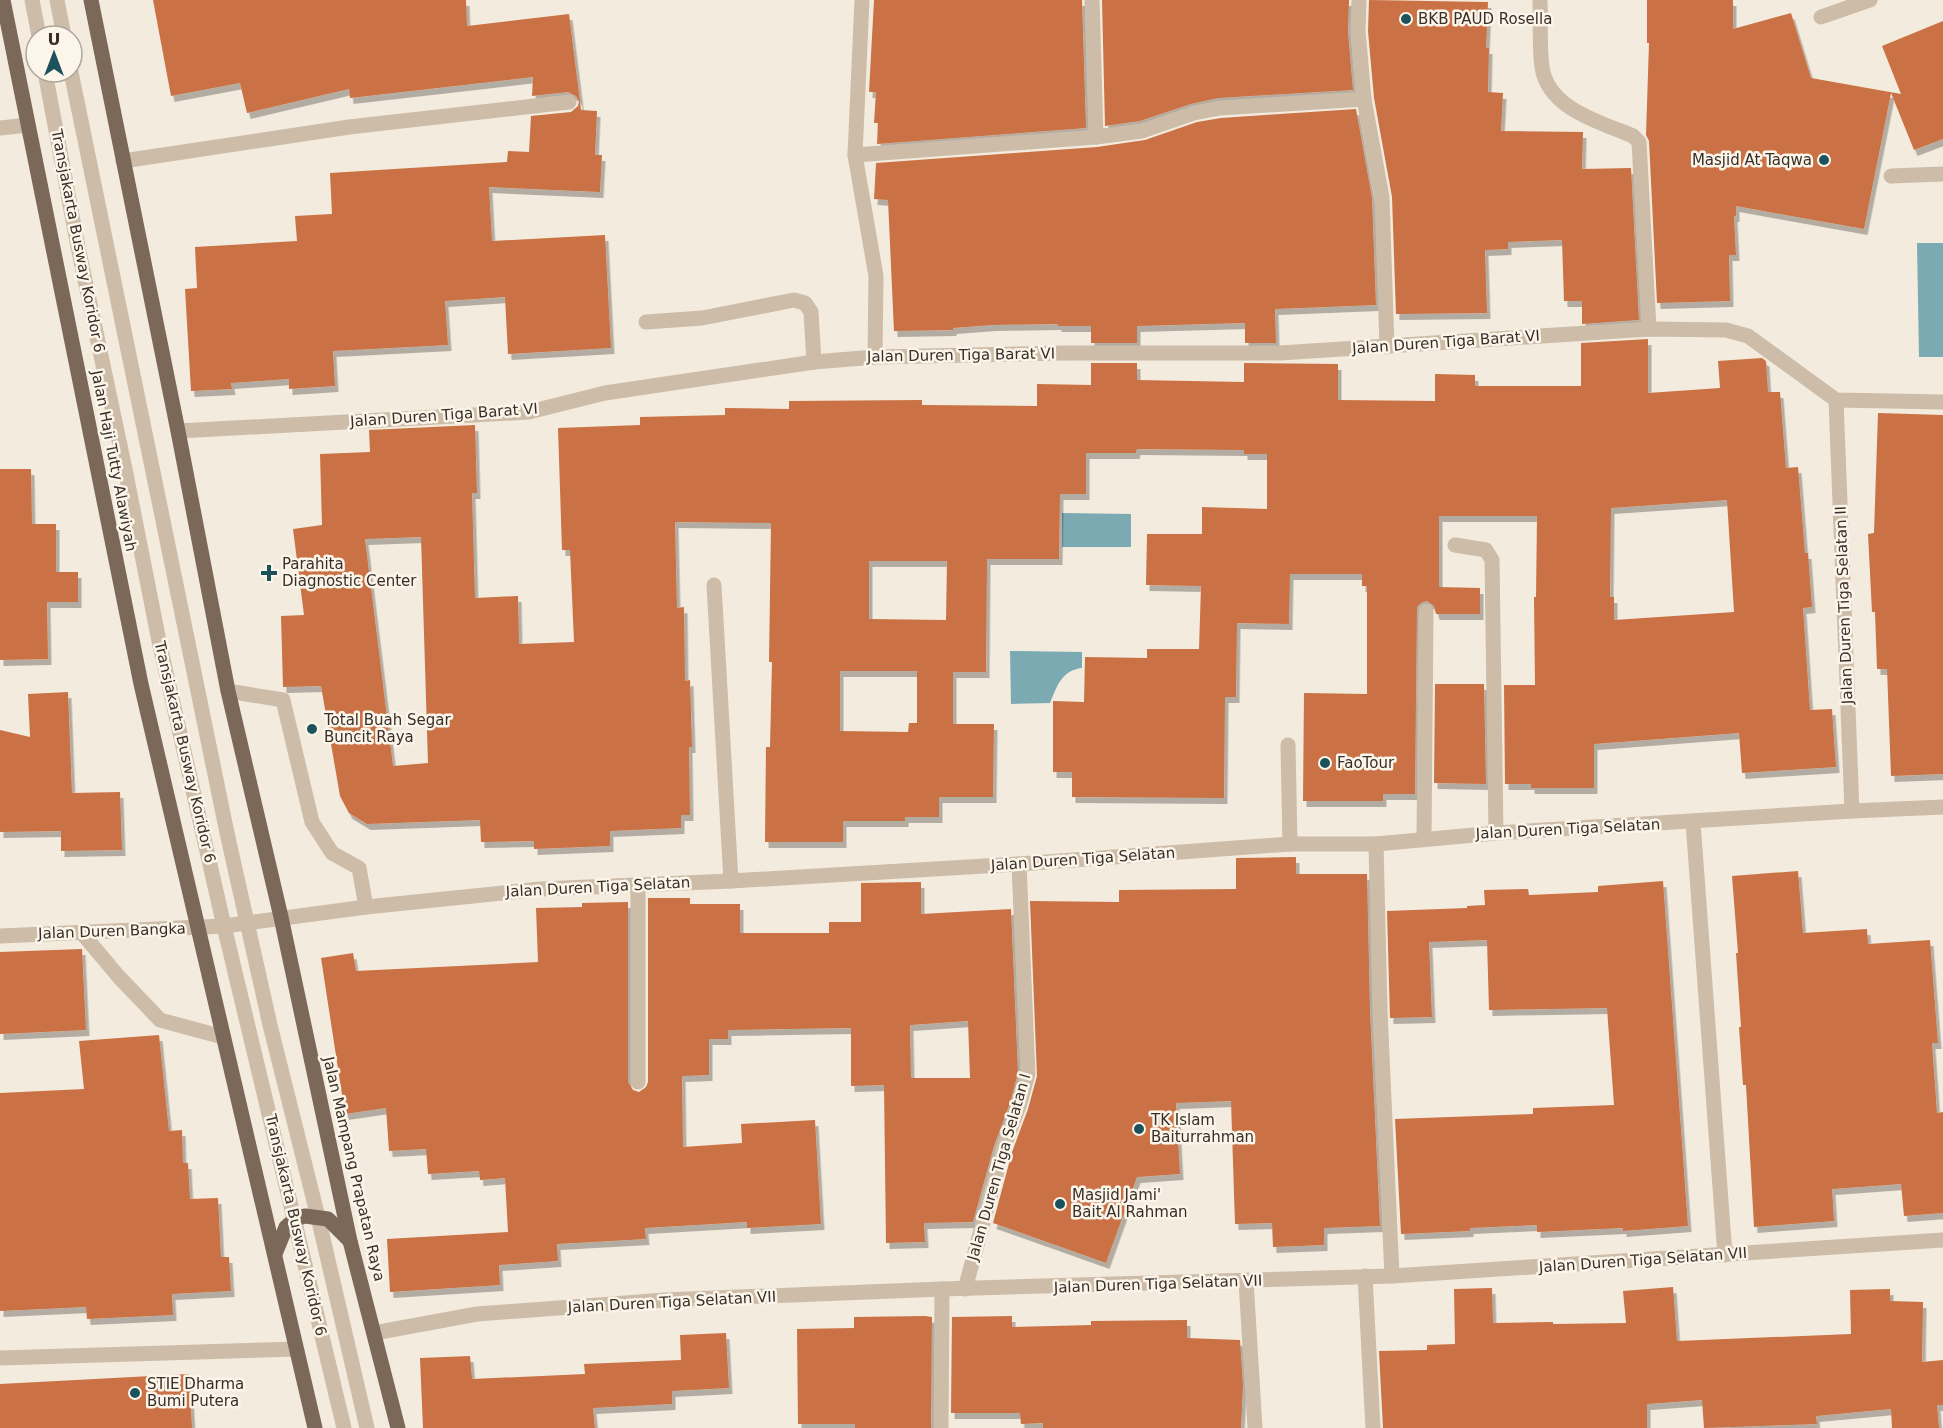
<svg xmlns="http://www.w3.org/2000/svg" width="1943" height="1428" viewBox="0 0 1943 1428" font-family="'DejaVu Sans',sans-serif">
	<style>
		.water { fill: #7baab2 }
		.building { fill: #ca7244; fill-rule: evenodd; filter: url(#shadow) }
		.lines { fill: none; stroke-linecap: round; stroke-linejoin: round }
		.minor { stroke: #ccbca8; stroke-width: 15 }
		.major { stroke: #7b6859; stroke-width: 15 }
		.poi-dot { fill: #1c525c; stroke: #fbf5ea; stroke-width: 2 }
		.labels { text-anchor: middle; dominant-baseline: central; stroke-width: 5; stroke-linejoin: round; paint-order: stroke }
		.poi-label { font-size: 15px; fill: #392f29; stroke: #fbf5ea; text-anchor: start }
		.street-label { font-size: 15px; fill: #392f29; stroke: #fbf5ea }
	</style>
	<defs>
		<filter id="shadow"><feDropShadow dx="3.5" dy="6" stdDeviation="0" flood-color="#0004"/></filter>
	</defs>
	<rect width="100%" height="100%" fill="#f3ebdd"/>
	<g class="water">
		<path d="M1917 243H1943V357H1919Z"/>
		<path d="M1062 513 1131 514V547H1062Z"/>
		<path d="M1010 651 1082 652V668C1062 670 1057 686 1050 703L1011 704Z"/>
	</g>
	<g class="building">
		<path d="M153 0H466L467 26 569 14 581 110 597 111 595 155H602L600 192 489 187 492 241 605 235 611 348 508 354 505 297 445 301 448 345 333 351 335 386 289 389V379L231 383 232 389 191 391 185 289 197 288 195 247 297 241 295 216 332 214 330 173 507 162 508 151 529 152 531 116 571 112 578 106 579 101 576 96 568 92 532 96 533 77 350 98 349 89 247 113 240 83 171 96Z"/>
		<path d="M874 0H1082L1086 128 877 144 878 123H874L876 92H869Z"/>
		<path d="M1102 0H1349L1348 32 1353 90 1218 98 1191 104 1140 121 1105 126Z"/>
		<path d="M1369 0 1488 2 1486 48H1489L1488 92 1503 93 1501 131 1583 132 1582 169 1631 168 1639 320 1582 324V301H1564L1562 240 1508 242V249L1485 250 1487 313 1396 314 1392 197 1374 98 1368 31Z"/>
		<path d="M1647 0H1733V29L1791 13 1811 78 1901 94 1882 46 1943 21V139L1914 150 1891 93 1864 229 1736 206V216H1734L1736 255H1729L1730 301 1657 303 1649 141 1646 135 1649 43H1647Z"/>
		<path d="M1356 109 1372 198 1376 305 1275 309 1276 343H1245V323L1137 326V343H1091V326H1058V324L993 325 953 328V330L894 331 888 200 874 199 876 163 1097 147 1145 140 1197 122 1221 118Z"/>
		<path d="M1648 339V393L1720 388 1718 361 1762 358 1766 361 1768 392H1780L1786 468 1798 467 1805 553H1808L1812 607 1803 608 1810 710 1832 709 1836 767 1742 773 1739 733 1594 744V788H1531V784H1505L1504 685H1535L1534 597H1536L1537 516H1439V587L1480 588V614H1436L1434 606 1427 601 1421 603 1417 607 1415 794H1383V801H1303L1304 693 1367 694V586H1362V574H1290L1289 624 1237 623 1236 697H1225L1224 798 1072 797V772H1053V701L1084 702 1085 657 1147 658V649H1199L1201 586 1146 585 1147 534H1202V507L1267 509V454H1244V450L1137 449 1136 453H1086V494H1060L1059 559H987L986 672H953V724H994L993 797H939V817H905V821H843V842H765L766 747H770L772 662H769L771 523 675 522 677 608 684 607 685 681 690 680 692 747H689L690 815H681V828L610 831V846L534 849V841L481 842 480 820 367 824 349 813 340 796 321 686 283 687 281 616 304 615 293 529 322 525 320 454 370 452 369 430 475 425 477 493H472L475 598 518 596 519 644 574 642 570 550H562L558 428 640 425V417L725 415V408L789 409V401L922 400V405L1037 406V384L1091 385V363H1137V380L1244 382V363L1338 364V400L1435 401V374L1475 375V386H1581V343ZM1727 500 1734 612 1614 620V597H1610L1611 508ZM421 537 428 763 393 766 365 539ZM869 561H947L946 620 869 619ZM840 671H917V723H909L908 732 840 731Z"/>
		<path d="M1878 413 1943 415V774L1891 776 1887 669H1877L1875 612H1872L1868 534 1874 533Z"/>
		<path d="M0 469H31L32 524H56V572H78V602H47L48 659 0 660Z"/>
		<path d="M1435 684H1484L1486 784 1434 783Z"/>
		<path d="M68 692 72 793 120 792 122 850 61 851V831L0 832V730L30 737 28 694Z"/>
		<path d="M1296 857V874H1367L1370 1011 1380 1226 1324 1228V1245L1273 1247 1272 1223 1235 1224 1231 1101 1176 1103 1180 1174 1137 1177 1106 1263 993 1223 1012 1152 1028 1109 1037 1076 1030 901 1119 902V890L1236 889V858Z"/>
		<path d="M1798 871 1803 933 1867 929 1868 944 1930 940 1938 1043H1932L1937 1113 1943 1112V1213L1904 1216 1901 1184 1832 1189 1834 1221 1754 1227 1746 1085H1743L1739 1027H1741L1736 953H1738L1732 876Z"/>
		<path d="M1663 881 1688 1226 1623 1231V1228L1537 1232V1225L1470 1228V1231L1401 1234 1395 1119 1533 1114V1108L1614 1105 1607 1008 1489 1010 1487 940 1429 942 1432 1017 1390 1018 1387 911 1467 908V906L1485 905 1484 890 1528 889 1529 895 1598 892V886Z"/>
		<path d="M921 882V914L1011 909 1018 1073 1010 1103 994 1146 973 1222 924 1223 925 1242 886 1243 884 1085 851 1086V1028L728 1030V1039H709V1075L682 1076 683 1147 742 1143 741 1124 815 1120 821 1224 747 1228V1222L645 1228 646 1239 557 1244 558 1261 499 1265 500 1285 390 1292 387 1239 508 1232 505 1178 480 1180 479 1171 428 1174 426 1149 389 1151 386 1108 345 1114 321 958 353 953 356 971 538 962 536 908 582 907V903L628 902V1082L633 1090 639 1092 646 1087 648 1082V898H690V904H740V933H829V922H861V883ZM968 1021 970 1078H911L910 1025Z"/>
		<path d="M82 949 86 1030 0 1034V952Z"/>
		<path d="M159 1035 169 1131 182 1130 183 1163H188L190 1199 218 1198 221 1257H229L231 1291 172 1294 173 1315 87 1319 86 1307 0 1311V1093L84 1089 79 1041Z"/>
		<path d="M1673 1287 1677 1341 1851 1334 1850 1290 1890 1289V1301L1923 1302 1922 1362 1943 1360V1405H1937L1939 1428H1892L1891 1409 1816 1416 1817 1424 1704 1428 1702 1400 1647 1404V1428H1383L1379 1351 1427 1350V1345L1455 1344 1454 1289 1492 1288 1493 1323 1553 1322V1324L1626 1323 1623 1291Z"/>
		<path d="M925 1316 932 1317 931 1428H855V1424H798L797 1329 854 1328V1317Z"/>
		<path d="M1012 1316V1327L1091 1325V1321L1187 1320V1338L1240 1340 1243 1385 1241 1428H1043V1423L1021 1424 1020 1413H951L952 1317Z"/>
		<path d="M726 1333 729 1388 672 1391V1404L593 1408 595 1428H423L420 1358 470 1356 472 1379 585 1374 584 1364 681 1360 680 1335Z"/>
		<path d="M189 1374 192 1428H0V1384Z"/>
	</g>
	<g class="lines">
		<g class="minor">
			<path d="M32 0 39 36"/>
			<path d="M57 0 64 36"/>
			<path d="M862 0 855 155 876 276 875 357"/>
			<path d="M1092 0 1096 137"/>
			<path d="M1359 0 1358 31 1364 99 1382 197 1387 347"/>
			<path d="M1540 2C1541 23 1539 46 1542 67 1548 109 1600 122 1633 136L1639 142 1649 329"/>
			<path d="M1821 17 1870 0"/>
			<path d="M45 72 78 247 125 469 160 646 224 926 344 1428"/>
			<path d="M71 72 227 833 270 1025 318 1217 367 1428"/>
			<path d="M0 128 28 125"/>
			<path d="M855 155 1096 137 1142 131 1194 113 1220 108 1364 99"/>
			<path d="M123 161 349 127 569 102"/>
			<path d="M1891 176 1943 174"/>
			<path d="M646 322 702 318 794 300 805 303 811 312 814 362"/>
			<path d="M1836 400 1852 811"/>
			<path d="M178 431 529 412 605 393 814 362 875 357 1066 353H1280L1649 329 1726 330 1748 336 1836 400 1943 402"/>
			<path d="M1455 545 1486 550 1492 560 1496 833"/>
			<path d="M714 585 731 881"/>
			<path d="M228 691 283 700 312 822 332 853 359 868 366 907"/>
			<path d="M1288 745 1290 844"/>
			<path d="M1693 822 1725 1255"/>
			<path d="M1424 839 1426 611"/>
			<path d="M1376 844 1380 1011 1392 1276"/>
			<path d="M638 884V1082"/>
			<path d="M81 932 119 977 160 1020 223 1037"/>
			<path d="M0 936 224 926 366 907 541 889 731 881 1019 864 1290 844H1376L1496 833 1852 811 1943 807"/>
			<path d="M1365 1276 1373 1428"/>
			<path d="M1246 1281 1255 1428"/>
			<path d="M965 1289 1003 1149 1019 1106 1028 1074 1019 864"/>
			<path d="M374 1333 477 1314 665 1300 942 1289 1392 1276 1943 1240"/>
			<path d="M0 1358 296 1349"/>
			<path d="M941 1428 942 1289"/>
		</g>
		<g class="major">
			<path d="M3 0 141 684 315 1428"/>
			<path d="M91 0 178 431 228 691 281 917 350 1241 398 1428"/>
			<path d="M275 1254 286 1227 295 1219 305 1216 328 1219 350 1241"/>
		</g>
	</g>
	<g class="poi-dot">
		<circle cx="1406" cy="19" r="6"/>
		<circle cx="1824" cy="160" r="6"/>
		<path d="M266 564h6v6h6v6h-6v6h-6v-6h-6v-6h6z"/>
		<circle cx="312" cy="729" r="6"/>
		<circle cx="1325" cy="763" r="6"/>
		<circle cx="1139" cy="1129" r="6"/>
		<circle cx="1060" cy="1204" r="6"/>
		<circle cx="135" cy="1393" r="6"/>
	</g>
	<g class="labels">
		<g class="poi-label">
			<text x="1418" y="19">BKB PAUD Rosella</text>
			<text x="1812" y="160" text-anchor="end">Masjid At Taqwa</text>
			<text x="282" y="564">Parahita<tspan x="282" dy="17">Diagnostic Center</tspan></text>
			<text x="324" y="720">Total Buah Segar<tspan x="324" dy="17">Buncit Raya</tspan></text>
			<text x="1337" y="763">FaoTour</text>
			<text x="1151" y="1120">TK Islam<tspan x="1151" dy="17">Baiturrahman</tspan></text>
			<text x="1072" y="1195">Masjid Jami'<tspan x="1072" dy="17">Bait Al Rahman</tspan></text>
			<text x="147" y="1384">STIE Dharma<tspan x="147" dy="17">Bumi Putera</tspan></text>
		</g>
		<g class="street-label">
			<text transform="translate(78 241) rotate(79)">Transjakarta Busway Koridor 6</text>
			<text transform="translate(1446 342) rotate(-4)">Jalan Duren Tiga Barat VI</text>
			<text transform="translate(961 355) rotate(-1)">Jalan Duren Tiga Barat VI</text>
			<text transform="translate(444 415) rotate(-4)">Jalan Duren Tiga Barat VI</text>
			<text transform="translate(114 461) rotate(79)">Jalan Haji Tutty Alawiyah</text>
			<text transform="translate(1844 605) rotate(-92)">Jalan Duren Tiga Selatan II</text>
			<text transform="translate(185 752) rotate(77)">Transjakarta Busway Koridor 6</text>
			<text transform="translate(1568 829) rotate(-3)">Jalan Duren Tiga Selatan</text>
			<text transform="translate(1083 859) rotate(-4)">Jalan Duren Tiga Selatan</text>
			<text transform="translate(598 887) rotate(-3)">Jalan Duren Tiga Selatan</text>
			<text transform="translate(112 931) rotate(-2)">Jalan Duren Bangka</text>
			<text transform="translate(999 1167) rotate(-74)">Jalan Duren Tiga Selatan I</text>
			<text transform="translate(354 1169) rotate(77)">Jalan Mampang Prapatan Raya</text>
			<text transform="translate(296 1225) rotate(77)">Transjakarta Busway Koridor 6</text>
			<text transform="translate(1643 1260) rotate(-4)">Jalan Duren Tiga Selatan VII</text>
			<text transform="translate(1158 1284) rotate(-2)">Jalan Duren Tiga Selatan VII</text>
			<text transform="translate(672 1302) rotate(-3)">Jalan Duren Tiga Selatan VII</text>
		</g>
	</g>
	<g transform="translate(54 54)"><circle r="28" fill="#fbf5ea" stroke="#ada69d" stroke-width="1.5"/>
	<path d="M0-4.5L10 22L0 15L-10 22Z" fill="#1c525c"/>
	<text y="-9" font-size="16" font-weight="bold" text-anchor="middle" fill="#392f29">U</text>
	</g>
</svg>
